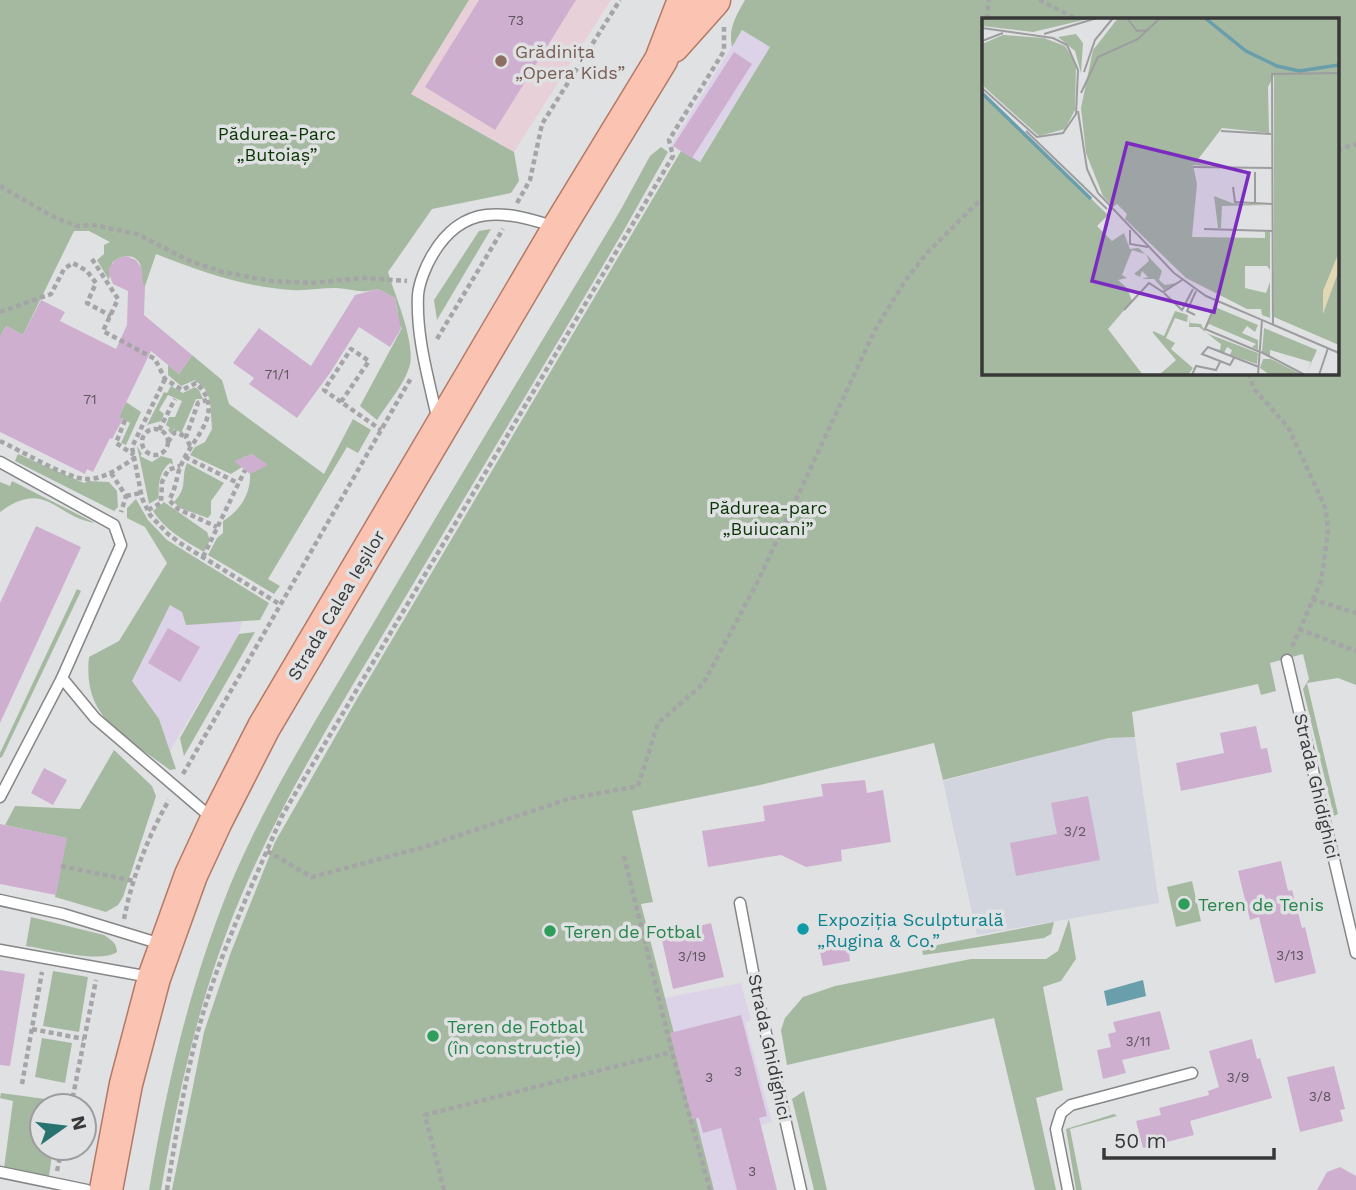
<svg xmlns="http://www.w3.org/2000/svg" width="1356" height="1190" viewBox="0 0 1356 1190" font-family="'Work Sans',sans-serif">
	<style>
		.commercial { fill: #dcd3e8 }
		.built { fill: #d2d5de }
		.education { fill: #e8d0d9 }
		.green { fill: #a5b9a1; fill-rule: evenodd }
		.water { fill: #699eab }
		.building { fill: #cfafd0 }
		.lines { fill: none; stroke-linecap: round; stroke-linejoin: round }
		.service-casing { stroke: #858687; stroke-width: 13 }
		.primary-casing { stroke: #b47866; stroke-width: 35 }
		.path { stroke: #a5a5a7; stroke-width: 4.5; stroke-dasharray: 5 3.5; stroke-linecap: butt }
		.service { stroke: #fff; stroke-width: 10 }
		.primary { stroke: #fac3b2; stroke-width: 32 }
		.education-dot { fill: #8d6e63; stroke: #e0e1e3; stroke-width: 2.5 }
		.leisure-dot { fill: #2e9e5b; stroke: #e0e1e3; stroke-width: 2.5 }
		.culture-dot { fill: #0f9aa8; stroke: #e0e1e3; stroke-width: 2.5 }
		.labels { text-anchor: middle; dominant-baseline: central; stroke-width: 7; stroke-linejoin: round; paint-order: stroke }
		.number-label { font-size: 14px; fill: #5e565f }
		.education-label { font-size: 18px; fill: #785e54; stroke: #e0e1e3; text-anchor: start }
		.park-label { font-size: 18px; fill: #093403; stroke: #e0e1e3 }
		.street-label { font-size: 18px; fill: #383839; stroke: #e0e1e3 }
		.leisure-label { font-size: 18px; fill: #27864d; stroke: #e0e1e3; text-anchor: start }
		.culture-label { font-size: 18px; fill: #0d838f; stroke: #e0e1e3; text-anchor: start }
		.inset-river { fill: none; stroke: #699eab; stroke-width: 3.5 }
		.inset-road { fill: none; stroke: #9d9d9f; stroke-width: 2 }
		.view { fill: #7b2cbf; fill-opacity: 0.15; stroke: #7b2cbf; stroke-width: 3.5 }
		.inset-edge { fill: none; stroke: #383839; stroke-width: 3.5 }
	</style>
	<rect width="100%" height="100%" fill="#e0e1e3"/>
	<g class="commercial">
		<path d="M742 30 770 47 699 162 671 145Z"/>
		<path d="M170 604 182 612 186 624 242 621 239 634 170 751 159 719 132 681Z"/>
		<path d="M741 983 751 1020 745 1022 772 1122 761 1125 777 1190H714L664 998Z"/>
	</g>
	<path class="built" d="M1135 737 1159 903 977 935 943 781 1109 738Z"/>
	<path class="education" d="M469 0H611L514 152 410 94Z"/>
	<g class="green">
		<path d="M0 0H469L411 94 514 152 519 181 511 193 432 209 388 272C395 296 417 345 409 368 403 386 387 404 377 420L360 406 402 328 392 321 398 313 395 298 378 289C360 294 353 289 335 288 321 288 306 291 292 290 244 287 199 271 156 254L145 286 138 284C139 279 142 272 141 267 137 252 120 255 112 263L109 280 97 260 104 254V245L110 242 89 231H74L23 335 6 326 0 337Z"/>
		<path d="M745 0H1356V685L1338 678 1307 683 1338 814 1334 816 1303 689 1309 679 1303 654 1270 663 1276 691 1261 695 1258 684 1132 712 1135 737 1109 738 943 780 934 743 760 785 632 811 653 902 641 904 714 1190H172L204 1032 231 952 275 842 354 704 681 151 700 162 770 47 742 30 732 47C728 28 736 16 745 0ZM983 19H1337V373H983Z"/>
		<path d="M661 147 668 152 624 230C551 354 477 477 403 601 346 697 286 791 242 894 201 990 179 1088 161 1190H149C167 1083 189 988 229 888 267 796 324 707 374 622 455 484 538 348 620 211L650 156Z"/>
		<path d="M491 229 437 320 434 300 479 231Z"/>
		<path d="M192 355 222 380 229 404 324 474 353 419 371 430 358 453 347 447 268 579 280 586 274 594 208 555 217 538 223 533V521C240 511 251 493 250 474L260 460 252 454 242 458V467L231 474 190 455 195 447 205 442 212 429 210 400 205 389 195 380 181 386 168 375V365L179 374Z"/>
		<path d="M171 386 183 393 195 387 199 390 203 399H196L182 431 184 434 174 429 171 434 168 430 170 428 166 425 169 417H175L182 401 168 395 159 410 164 414 161 421 147 425 164 392 167 393Z"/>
		<path d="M126 402 141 412 126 445 121 443 130 423 119 417Z"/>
		<path d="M137 446 142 454 140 456 152 462 161 456 172 459 173 465 170 463C159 471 158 486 159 498L149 504Z"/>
		<path d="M18 454 84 483 88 481 109 482 117 491 118 507 114 511 15 461Z"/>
		<path d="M187 463 224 483 211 501V514L208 518 180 508 174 502C189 486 180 479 187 463Z"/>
		<path d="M12 481 95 523C55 517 46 478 0 512V482L10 486Z"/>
		<path d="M136 499 148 520 167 540 269 603 260 620 186 625 182 612 170 605 132 681 159 719 176 769 170 770C126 736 82 720 89 657L119 641 167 563 145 527 127 518V508Z"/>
		<path d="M164 502 207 532 210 540 204 552C185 541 165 530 153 511Z"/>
		<path d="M77 589 81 591 2 757 0 758V753Z"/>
		<path d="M255 632 184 756 180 738 239 634Z"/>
		<path d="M114 750 152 786 156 796 123 897 118 905 106 912 55 897 66 838 5 825 15 806 80 809Z"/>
		<path d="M1192 881 1201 921 1176 927 1167 887Z"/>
		<path d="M31 917 104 935C111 940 117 943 117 952 99 964 48 949 26 946Z"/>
		<path d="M1069 919 1076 959 1061 981 1043 987 1063 1090 1036 1098 1056 1190H1035L994 1018 787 1065 781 1030 785 1018 803 997 835 986 971 959H1046L1058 951Z"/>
		<path d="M1054 922 1051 934 1044 938 923 955 922 948Z"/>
		<path d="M53 971 88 977 79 1032 43 1026Z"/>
		<path d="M42 1038 72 1043 65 1083 35 1077Z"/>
		<path d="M804 1091 827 1190H814L792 1099Z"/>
		<path d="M1 1093 60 1101 59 1106H42V1148H53L49 1176 0 1169 4 1168 13 1101 0 1098Z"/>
		<path d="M1114 1114 1117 1116 1070 1129 1082 1190H1076L1066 1129Z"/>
	</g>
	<path class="water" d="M1143 980 1146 996 1107 1006 1104 991Z"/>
	<g class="building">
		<path d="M479 0H576L495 130 425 87Z"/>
		<path d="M734 52 752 64 692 158 673 146Z"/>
		<path d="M126 256 136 260 142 269 143 285 145 286 144 315 192 355 179 374 151 351 119 417 123 419 112 439 110 438 93 472 87 469 85 474 0 432V337L6 326 23 335 41 300 65 312 60 321 116 349 127 325 128 291 113 284 109 274V268L116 259Z"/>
		<path d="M378 289 395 298 401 329 390 347 359 327 330 373 297 418 249 384 254 378 233 363 259 328 311 366 355 295Z"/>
		<path d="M252 454 268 465 250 474 234 461Z"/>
		<path d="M36 526 81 547 0 723V603Z"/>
		<path d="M168 628 200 647 180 682 148 663Z"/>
		<path d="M1256 726 1261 749 1267 748 1272 772 1181 791 1176 763 1224 753 1220 733Z"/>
		<path d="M44 768 67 780 53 805 31 793Z"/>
		<path d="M865 780 867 793 883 790 891 842 841 850 842 861 806 867 781 855 708 867 702 831 765 821 763 806 823 796 821 784Z"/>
		<path d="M1088 796 1100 860 1016 876 1010 843 1057 834 1051 803Z"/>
		<path d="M0 824 67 838 56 895 0 884Z"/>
		<path d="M1281 861 1288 891 1292 890 1302 928 1305 927 1316 973 1275 983 1259 917 1250 920 1238 871Z"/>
		<path d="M711 923 724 977 673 989 661 936Z"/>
		<path d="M847 937 850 961 823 966 818 942Z"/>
		<path d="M0 970 25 974 10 1066 0 1065Z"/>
		<path d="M1160 1011 1170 1049 1122 1060 1126 1073 1103 1079 1097 1050 1111 1047 1108 1034 1116 1032 1113 1022Z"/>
		<path d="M741 1015 767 1116 759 1118 777 1190H737L721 1128 703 1133 699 1118 692 1119 670 1033Z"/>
		<path d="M1252 1039 1257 1059 1260 1058 1272 1098 1190 1121 1194 1135 1143 1148 1136 1121 1161 1115 1159 1108 1209 1095 1208 1091 1219 1087 1209 1051Z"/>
		<path d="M1334 1066 1345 1109 1340 1110 1343 1121 1300 1132 1287 1077Z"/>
		<path d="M1340 1167 1356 1176V1190H1317L1327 1172Z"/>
	</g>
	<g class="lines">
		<g class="service-casing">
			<g id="service">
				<path d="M437 417C428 377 416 336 418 295 419 283 426 265 433 254 463 203 505 210 555 227"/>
				<path d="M0 462 114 525 121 545 62 678 95 718 213 819"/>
				<path d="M1287 660 1356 953"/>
				<path d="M0 797 62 678"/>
				<path d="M0 900 63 914 161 944"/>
				<path d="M740 903 758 998 801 1190"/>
				<path d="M0 950 150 977"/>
				<path d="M0 1172 87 1190"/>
				<path d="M1068 1190 1056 1129 1061 1113 1071 1105 1192 1073"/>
			</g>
		</g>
		<g class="primary-casing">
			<g id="primary">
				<path d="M673 46 714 0"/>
				<path d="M106 1190 126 1084 154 978 191 875 216 821 264 727 558 229 661 60 684 0"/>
			</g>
		</g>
		<g class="path">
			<path d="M1039 0 1077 19"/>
			<path d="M987 19 989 0"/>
			<path d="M983 69V87"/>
			<path d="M1337 150 1356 144"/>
			<path d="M0 186 50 215 76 226 93 225 137 234 192 262 223 272 271 281 313 283 363 278 407 281"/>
			<path d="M517 203 530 180 542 124 620 0"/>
			<path d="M92 259 118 299 103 331 155 359 165 379 182 390 196 383C227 412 193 437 182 463 176 475 177 487 169 500L178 509 217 527"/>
			<path d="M0 312 51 294 64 269 73 263 87 271 96 283 87 303 111 316"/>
			<path d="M437 339 503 229"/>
			<path d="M1249 373 1254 389 1288 427 1326 509 1328 533 1321 581 1292 647"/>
			<path d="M165 379 132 447 142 498 150 515 168 534 183 545 281 605"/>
			<path d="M341 402 324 390 351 349 369 361 341 402 381 430"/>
			<path d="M125 420 116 443 134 455"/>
			<circle cx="155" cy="442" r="13"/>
			<path d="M159 430 175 399"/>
			<path d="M0 441C20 450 64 477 85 479 104 480 120 467 135 458"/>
			<path d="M168 442 175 432 186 437"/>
			<path d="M190 446 186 437 198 403 207 400"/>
			<path d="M185 457 238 483"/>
			<path d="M111 473 126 496 121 512"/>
			<path d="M126 496 141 493"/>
			<path d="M148 510 161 503 162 482 168 470 180 466"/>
			<path d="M203 557 245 470"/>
			<path d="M1312 599 1356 613"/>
			<path d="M1299 629 1356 651"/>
			<path d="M183 774 411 378"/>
			<path d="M267 851 312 877 421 848 568 799 638 786 658 723 703 684 758 581 875 330 905 281 927 253 983 197"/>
			<path d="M624 856 672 1052 710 1190"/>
			<path d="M61 866 134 881"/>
			<path d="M124 919C132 878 148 836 169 800"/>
			<path d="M32 1029 84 1039"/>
			<path d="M22 1084 42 972"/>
			<path d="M71 1106 96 980"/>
			<path d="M57 1171 62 1148"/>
			<path d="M167 1190C177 1130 186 1069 204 1010 224 944 255 879 282 816L673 156 669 140 724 51V27"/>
			<path d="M444 1190 425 1115 672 1052"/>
		</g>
		<use href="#service" class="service"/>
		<use href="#primary" class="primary"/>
	</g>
	<circle class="education-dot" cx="501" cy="61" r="7"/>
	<g class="leisure-dot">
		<circle cx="1184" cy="904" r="7"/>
		<circle cx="550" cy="931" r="7"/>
		<circle cx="433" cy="1036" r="7"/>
	</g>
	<circle class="culture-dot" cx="803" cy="929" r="7"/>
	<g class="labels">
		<g class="number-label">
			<text x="516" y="20">73</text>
			<text x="277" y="374">71/1</text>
			<text x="90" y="399">71</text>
			<text x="1075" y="831">3/2</text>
			<text x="1290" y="955">3/13</text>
			<text x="692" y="956">3/19</text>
			<text x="1138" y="1041">3/11</text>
			<text x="738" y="1071">3</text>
			<text x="709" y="1077">3</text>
			<text x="1238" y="1077">3/9</text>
			<text x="1320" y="1096">3/8</text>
			<text x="752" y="1171">3</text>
		</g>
		<g class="education-label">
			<text x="515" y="51">Grădinița<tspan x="515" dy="21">„Opera Kids”</tspan></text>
		</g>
		<g class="park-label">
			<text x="277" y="133">Pădurea-Parc<tspan x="277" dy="21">„Butoiaș”</tspan></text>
			<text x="768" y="507">Pădurea-parc<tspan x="768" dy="21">„Buiucani”</tspan></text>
		</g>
		<g class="street-label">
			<text transform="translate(336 605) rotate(-59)">Strada Calea Ieșilor</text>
			<text transform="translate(1317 786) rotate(77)">Strada Ghidighici</text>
			<text transform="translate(770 1047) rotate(78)">Strada Ghidighici</text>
		</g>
		<g class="leisure-label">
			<text x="1198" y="904">Teren de Tenis</text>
			<text x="564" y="931">Teren de Fotbal</text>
			<text x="447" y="1026">Teren de Fotbal<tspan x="447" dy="21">(în construcție)</tspan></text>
		</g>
		<g class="culture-label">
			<text x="817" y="919">Expoziția Sculpturală<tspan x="817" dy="21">„Rugina &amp; Co.”</tspan></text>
		</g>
	</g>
	<g transform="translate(982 18)">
		<rect width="357" height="357" fill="#e0e1e3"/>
		<path d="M0 0H110L51 14 0 8ZM136 0H357V327L292 299V57L286 69 287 115 240 110 214 144 228 148 211 147 215 166 210 219 283 220V214H288V252L285 248H263V270L284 275 288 264V300L280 297 279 291H265L204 260 143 201 145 196 135 186 131 189 121 178 104 135 99 90 111 32ZM94 16 101 25 99 55 93 33 76 19ZM21 17 62 20 83 28 94 46 93 92 83 111 57 118 0 67V26ZM0 75 126 197 115 208 130 223 142 215 148 231 156 230 158 231 163 236 150 232 140 257 145 260 136 262 145 270 150 283 126 311 161 357H0ZM232 178 250 185 287 187 240 188 239 210H236ZM164 236 180 253 177 262 183 267 194 265 182 272 172 261H160L166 259 160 253 158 259 152 256 167 243ZM233 289 276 307 273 314 265 308 260 315 276 322V332L270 329 274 326 227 306 224 311ZM193 293 206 297 205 304 193 300 184 320 193 325 189 331 211 350 206 357H177L194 342 171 315V313L182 318ZM208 299V305L219 306 224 315 276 335 275 346 248 337 250 332 245 329 242 335 226 329 238 332 239 326 236 324 217 309H207ZM282 310 335 332 324 356 329 344 288 332V339L280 334ZM281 341H289L320 357H288L278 350Z" fill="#a5b9a1"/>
		<path d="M357 234V252L341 296V273Z" fill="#e1d8b3"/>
		<path class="inset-river" d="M223 0 264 33 295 48 317 53 357 47M0 75 109 181"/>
		<path class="inset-road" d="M145 0 155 13 167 12M0 10 71 20 85 27 96 52 94 96 81 115 55 119 0 70M62 16 115 0M0 23 21 15M102 54 113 22 131 0M99 75 116 39 156 21 178 0M96 93 105 151 116 175 192 255 224 278 357 335M44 113 125 191M239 113 289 116M211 149 290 150M273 154V185M251 169 253 184 290 186M222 211 290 213M148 212V226L166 229M182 275 200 292 211 271M235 283 223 311 278 334M142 292 167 265 181 274 200 262M213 297 205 293 214 273M291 307 290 56 357 55M279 334 323 357M252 340 248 347 220 336 226 329 277 349M210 357 214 348 234 352 238 344M276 357 280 302M337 357 346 330"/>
		<path class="view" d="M145 125 267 155 232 294 110 263Z"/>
		<rect width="357" height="357" class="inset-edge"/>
	</g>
	<g transform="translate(63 1127) rotate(76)"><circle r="33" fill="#e0e1e3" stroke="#9d9d9f" stroke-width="2"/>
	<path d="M0-5L12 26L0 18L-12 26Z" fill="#287270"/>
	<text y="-10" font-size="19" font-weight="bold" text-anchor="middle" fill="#383839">N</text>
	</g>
	<path d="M1104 1148v10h170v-10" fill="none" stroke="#383839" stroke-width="3.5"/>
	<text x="1114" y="1148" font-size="21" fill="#383839" stroke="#e0e1e3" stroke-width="5" paint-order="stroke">50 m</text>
</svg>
